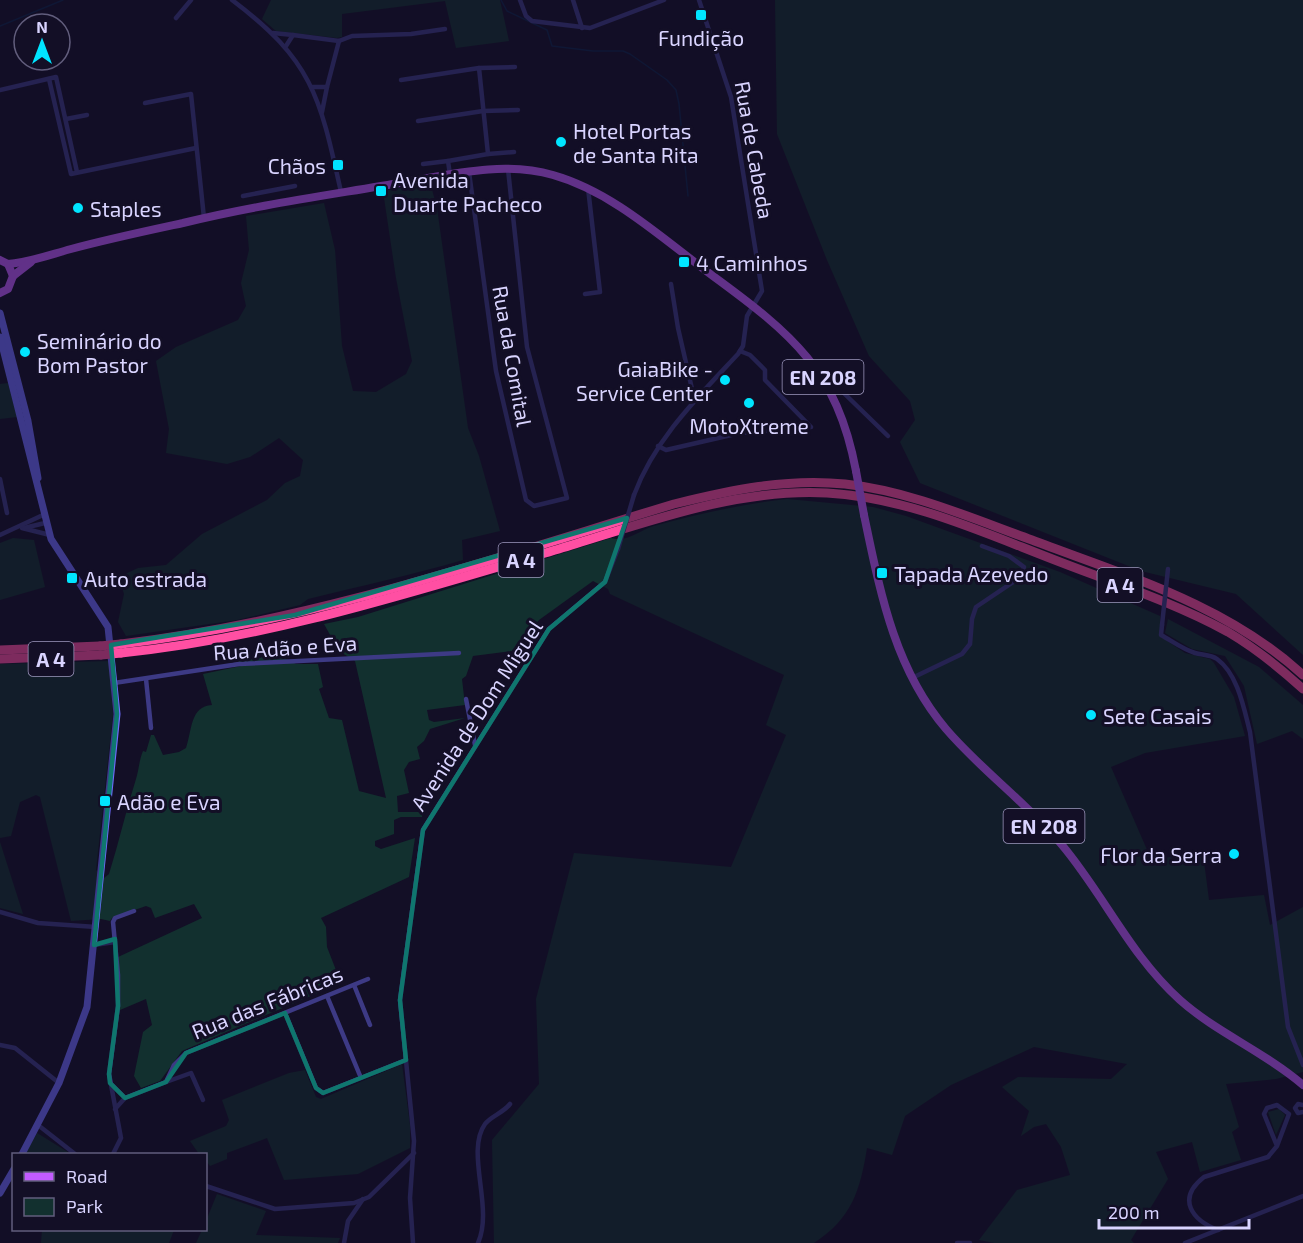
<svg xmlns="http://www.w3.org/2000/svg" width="1303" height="1243" viewBox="0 0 1303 1243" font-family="'Exo 2',sans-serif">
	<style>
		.green { fill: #12302f }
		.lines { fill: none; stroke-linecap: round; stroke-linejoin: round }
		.stream { stroke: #0c2248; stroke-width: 1.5 }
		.street { stroke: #3d3a85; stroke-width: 4.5 }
		.secondary { stroke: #6f6bff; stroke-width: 7 }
		.primary { stroke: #c25bff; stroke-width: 8 }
		.highway { stroke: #ff4fa3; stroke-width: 9 }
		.street-bridge { stroke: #3d3a85; stroke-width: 4.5 }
		.primary-bridge { stroke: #c25bff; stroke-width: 8 }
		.highway-bridge { stroke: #ff4fa3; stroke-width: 9 }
		.marked { fill: none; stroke: #0f766e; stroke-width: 4.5; stroke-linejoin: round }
		.poi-dot { fill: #00e5ff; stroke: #130f26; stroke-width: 2 }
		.labels { text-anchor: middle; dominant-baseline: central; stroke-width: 6; stroke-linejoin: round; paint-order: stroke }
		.shield { fill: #130f26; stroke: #9e99be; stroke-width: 1.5 }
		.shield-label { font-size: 20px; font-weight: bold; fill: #d9d4ff }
		.poi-label { font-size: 21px; fill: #d9d4ff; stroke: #130f26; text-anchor: start }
		.street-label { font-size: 21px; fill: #d9d4ff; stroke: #130f26 }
	</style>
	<rect width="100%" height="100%" fill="#130f26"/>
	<g class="green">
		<path d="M271 0H500L509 41 456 48 445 1 342 14V37L337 38 276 31 262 19Z"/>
		<path d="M775 0H1303V655L1236 594 1141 571 920 483 900 442 915 420 910 401 869 356 827 260 777 134Z"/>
		<path d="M409 186H431L437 208 468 428 479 456 500 531 462 540 463 560C412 575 360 586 308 599L300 605 237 620 126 636 118 622 124 594 119 577 138 568 166 565 202 534 267 500 285 483 300 476 303 460 279 438 250 457 227 464 166 453 169 429 156 361 176 347 238 320 246 306 241 283 249 250 246 216 324 203 335 250 342 346 353 391 376 392 406 374 412 361 396 278 383 191Z"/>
		<path d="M8 383 17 417 0 419V384Z"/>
		<path d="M787 499 873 507 906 516 1060 572 1160 616V636L1185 653 1210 659 1214 663 1234 697 1245 736 1145 753 1111 767 1151 859 1203 854 1209 900 1264 895 1270 925 1303 907V1072L1276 1079 1226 1084 1239 1127 1232 1132 1241 1160 1200 1172 1192 1142 1156 1152 1168 1179 1131 1240 1134 1243H994L979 1240 1017 1190 1070 1175 1061 1147 1046 1124 1034 1127 1021 1136 1029 1111 1002 1087 1018 1077 1111 1079 1127 1064 1034 1047 951 1085 905 1116 892 1155 867 1148C860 1191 852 1218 814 1243H494L492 1140 539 1084 536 999 574 853 731 867 786 735 766 725 784 675 610 594 608 589 593 581 539 620 512 651 473 656 466 676 462 679 465 705 427 710 429 720 434 722 465 718 430 729 424 741 417 747 420 759 409 762 404 770 409 793 397 796 398 812H423L422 817H401L394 820V834L375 841V846L381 849 415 838 409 877 321 918 326 927 327 947 341 983 182 1051 160 1081 141 1088 134 1076 143 1032 152 1025 146 999 120 1010 118 957 202 918 194 904 155 918 151 908 146 906 112 918 110 921 101 919 71 921 40 797 36 795 20 802 11 836 0 838V664L109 661 113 714 96 870 104 878 109 874C119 842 126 810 136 779 139 770 139 760 143 751L146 752 151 735H154L163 755 179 752 186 748C192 731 190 706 212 705L203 674 241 666 238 661 260 658 273 652 296 664H318L323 687 319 689 329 718 342 720 359 791 386 798 355 661 339 651 324 624 358 617 611 538C628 543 639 530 654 526 698 514 742 504 787 499Z"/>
		<path d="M13 538 34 540 45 587 0 600V543Z"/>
		<path d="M1168 619 1259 667 1303 705V739L1292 731 1257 744 1244 686 1225 656 1192 649 1165 633Z"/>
		<path d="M0 842 23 914 0 908Z"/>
		<path d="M402 1064 410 1125V1148L358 1174 284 1180 267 1138 227 1153V1159L210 1166 206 1161V1154H199L190 1141 226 1126 229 1120 222 1100 289 1073 305 1070 316 1097 321 1099Z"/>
		<path d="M1279 1109 1285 1115 1276 1135 1268 1112Z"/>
		<path d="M37 1133 71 1154H25Z"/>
		<path d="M217 1194 266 1211 256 1235 340 1238 338 1243H196L202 1230H206V1221Z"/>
		<path d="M42 1230H174L169 1243H41Z"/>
	</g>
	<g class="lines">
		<g class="stream">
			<path d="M501 0 507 11 547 30 552 46 593 51H623L630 54 667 80 676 90 679 104 688 196"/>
			<path d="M0 26 63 0"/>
		</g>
		<g class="street">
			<path d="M232 0C313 61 320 97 341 192"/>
			<path d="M520 0 526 16 532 21 590 28 664 0"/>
			<path d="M573 0 582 28"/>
			<path d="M176 18 191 0"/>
			<path d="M273 33 293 35 286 46"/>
			<path d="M293 35 339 41"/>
			<path d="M339 41 352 36 411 34 445 29"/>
			<path d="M479 68 515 67"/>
			<path d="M49 79 71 174 196 148"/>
			<path d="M401 80 479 68 488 154 448 161 450 175"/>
			<path d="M312 87H327L322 112"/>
			<path d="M327 87 339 41"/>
			<path d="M0 90 56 77 77 172"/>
			<path d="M145 103 191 94 204 218"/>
			<path d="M66 119 87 115"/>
			<path d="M418 121 483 111 518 110"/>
			<path d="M488 154 514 152"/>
			<path d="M423 164 448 161"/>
			<path d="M469 172 496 371 526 500 534 506 567 498 527 347 508 169"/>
			<path d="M243 196 295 186"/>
			<path d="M671 284 678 328 692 389 699 397"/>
			<path d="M585 294 600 292 588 188"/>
			<path d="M817 367 888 436"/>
			<path d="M658 446 666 450 740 433 811 427 765 380V370L750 355 740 351"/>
			<path d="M0 479 7 513"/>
			<path d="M634 495C655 439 697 398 738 354L743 346 747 316 762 291 731 97 699 0"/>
			<path d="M22 528 50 535"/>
			<path d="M24 528 45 523"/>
			<path d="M0 535 43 515"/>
			<path d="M1162 625 1161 635C1172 641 1182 649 1195 653 1202 655 1211 655 1217 659 1238 674 1244 709 1250 732L1288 1027 1303 1065"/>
			<path d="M912 678 962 654 970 644 972 619 976 607 1019 578 1024 567 1009 556 982 546"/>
			<path d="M146 679 151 728"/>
			<path d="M114 683 239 664 459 653"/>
			<path d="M466 699 475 745"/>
			<path d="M0 912 38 923 96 927"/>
			<path d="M94 945 115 942"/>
			<path d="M354 985 370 1025"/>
			<path d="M327 996 361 1078"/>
			<path d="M285 1013 316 1088 323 1093 406 1060"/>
			<path d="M0 1045 15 1048 59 1083"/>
			<path d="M166 1082 191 1073 203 1100"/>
			<path d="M112 1085 125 1098 115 1109"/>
			<path d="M125 1098 166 1082 174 1065 186 1053 368 979"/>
			<path d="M1303 1105 1298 1104 1295 1108 1298 1113 1303 1112"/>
			<path d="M38 1125 75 1154"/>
			<path d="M113 1154 121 1138 109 1074 118 1006V975L113 922 115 918 134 911"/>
			<path d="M206 1186 275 1209 354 1203 369 1197 414 1153"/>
			<path d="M1218 1230C1192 1220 1176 1199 1204 1177L1268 1157 1277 1146 1289 1114 1277 1105 1267 1108 1264 1114 1277 1146"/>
			<path d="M344 1243 348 1221 363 1199"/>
			<path d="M413 1243 410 1198 414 1141 400 1000 423 830 549 629 605 582 618 549"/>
			<path d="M478 1243C494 1208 465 1152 485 1124 491 1116 503 1113 510 1104"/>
			<path d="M957 1243H970"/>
			<path d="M1185 1243 1303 1196"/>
		</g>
		<g class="secondary">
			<path d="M0 313 28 421 38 478"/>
			<path d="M0 337 51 539 108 627 117 714 87 1007 59 1083 22 1154"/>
			<path d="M0 1193 14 1169"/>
		</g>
		<g class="primary">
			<path d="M0 260 8 264 13 276 8 289 0 293"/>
			<path d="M8 264C31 262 49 255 71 249 108 239 146 231 183 223 256 205 330 195 405 182 452 174 505 161 553 175 613 192 663 239 713 276 792 334 837 370 856 471"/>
			<path d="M13 276 31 262"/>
			<path d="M864 515C880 591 894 668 946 729 981 770 1027 803 1062 845 1104 895 1130 955 1180 1000 1217 1033 1265 1052 1303 1085"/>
		</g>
		<g class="highway">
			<path d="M121 644C310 622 492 559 674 504 731 490 786 478 845 484 910 491 971 518 1032 540 1127 576 1227 605 1303 675"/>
			<path d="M0 650 100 646"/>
			<path d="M121 653C271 638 415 591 559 549 645 523 736 488 827 493 910 498 984 533 1060 562 1117 584 1175 603 1228 632 1255 648 1280 668 1303 689"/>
			<path d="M0 659 101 655"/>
		</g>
		<g class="street-bridge">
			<path d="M618 549 634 495"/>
			<path d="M1162 625 1168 569"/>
		</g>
		<path class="primary-bridge" d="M856 471 864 515"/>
		<g class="highway-bridge">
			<path d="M100 646 121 644"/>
			<path d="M101 655 121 653"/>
		</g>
	</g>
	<path d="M0 0H1303V1243H0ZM627 518 605 582 549 629 423 830 400 1000 406 1060 323 1093 316 1088 285 1013 186 1053 166 1082 125 1098 110 1083 109 1074 118 1006 115 939 94 945 117 714 111 645 295 615Z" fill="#130f26" fill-opacity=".55" fill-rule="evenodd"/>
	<path class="marked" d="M627 518 605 582 549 629 423 830 400 1000 406 1060 323 1093 316 1088 285 1013 186 1053 166 1082 125 1098 110 1083 109 1074 118 1006 115 939 94 945 117 714 111 645 295 615Z"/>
	<g class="poi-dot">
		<rect x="695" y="9" width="12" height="12" rx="3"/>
		<circle cx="561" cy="142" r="6"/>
		<rect x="332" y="159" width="12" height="12" rx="3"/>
		<rect x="375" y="185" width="12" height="12" rx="3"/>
		<circle cx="78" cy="208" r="6"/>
		<rect x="678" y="256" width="12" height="12" rx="3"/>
		<circle cx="25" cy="352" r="6"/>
		<circle cx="725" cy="380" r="6"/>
		<circle cx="749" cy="403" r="6"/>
		<rect x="876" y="567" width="12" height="12" rx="3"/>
		<rect x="66" y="572" width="12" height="12" rx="3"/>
		<circle cx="1091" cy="715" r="6"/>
		<rect x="99" y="795" width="12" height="12" rx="3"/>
		<circle cx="1234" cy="854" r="6"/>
	</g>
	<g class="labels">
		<g class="shield">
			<rect x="782.5" y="360" width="81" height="34" rx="4.5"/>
			<rect x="498.5" y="543" width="45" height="34" rx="4.5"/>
			<rect x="1097.5" y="568" width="45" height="34" rx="4.5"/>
			<rect x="28.5" y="642" width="45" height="34" rx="4.5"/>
			<rect x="1003.5" y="809" width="81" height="34" rx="4.5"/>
		</g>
		<g class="shield-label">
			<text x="823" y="377">EN 208</text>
			<text x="521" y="560">A 4</text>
			<text x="1120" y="585">A 4</text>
			<text x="51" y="659">A 4</text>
			<text x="1044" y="826">EN 208</text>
		</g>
		<g class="poi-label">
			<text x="701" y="37" text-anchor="middle">Fundição</text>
			<text x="573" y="130">Hotel Portas<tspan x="573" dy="24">de Santa Rita</tspan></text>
			<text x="326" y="165" text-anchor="end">Chãos</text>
			<text x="393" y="179">Avenida<tspan x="393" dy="24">Duarte Pacheco</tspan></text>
			<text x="90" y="208">Staples</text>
			<text x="696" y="262">4 Caminhos</text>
			<text x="37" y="340">Seminário do<tspan x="37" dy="24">Bom Pastor</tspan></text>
			<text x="713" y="368" text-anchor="end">GaiaBike -<tspan x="713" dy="24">Service Center</tspan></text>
			<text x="749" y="425" text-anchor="middle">MotoXtreme</text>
			<text x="894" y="573">Tapada Azevedo</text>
			<text x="84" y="578">Auto estrada</text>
			<text x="1103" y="715">Sete Casais</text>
			<text x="117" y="801">Adão e Eva</text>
			<text x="1222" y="854" text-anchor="end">Flor da Serra</text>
		</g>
		<g class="street-label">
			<text transform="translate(755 150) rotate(80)">Rua de Cabeda</text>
			<text transform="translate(513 356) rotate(80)">Rua da Comital</text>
			<text transform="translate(285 647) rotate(-4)">Rua Adão e Eva</text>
			<text transform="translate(476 715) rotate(-57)">Avenida de Dom Miguel</text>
			<text transform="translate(267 1002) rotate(-22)">Rua das Fábricas</text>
		</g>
	</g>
	<rect x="12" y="1153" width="195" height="78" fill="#130f26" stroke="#625e7d" stroke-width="1.5"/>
	<rect x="24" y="1172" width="30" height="9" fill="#c25bff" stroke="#625e7d" stroke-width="1.5"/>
	<text x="66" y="1183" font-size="18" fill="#d9d4ff">Road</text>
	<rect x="24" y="1198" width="30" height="18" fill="#12302f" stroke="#625e7d" stroke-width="1.5"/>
	<text x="66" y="1213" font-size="18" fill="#d9d4ff">Park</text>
	<g transform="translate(42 42)"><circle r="28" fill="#130f26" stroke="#625e7d" stroke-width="1.5"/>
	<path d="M0-4.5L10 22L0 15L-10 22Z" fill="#00e5ff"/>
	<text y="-9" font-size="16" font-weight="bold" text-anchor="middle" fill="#d9d4ff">N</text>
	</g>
	<path d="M1099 1219v9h150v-9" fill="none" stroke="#d9d4ff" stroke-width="3"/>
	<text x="1108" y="1219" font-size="18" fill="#d9d4ff" stroke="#130f26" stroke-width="4.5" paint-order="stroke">200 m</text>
</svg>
